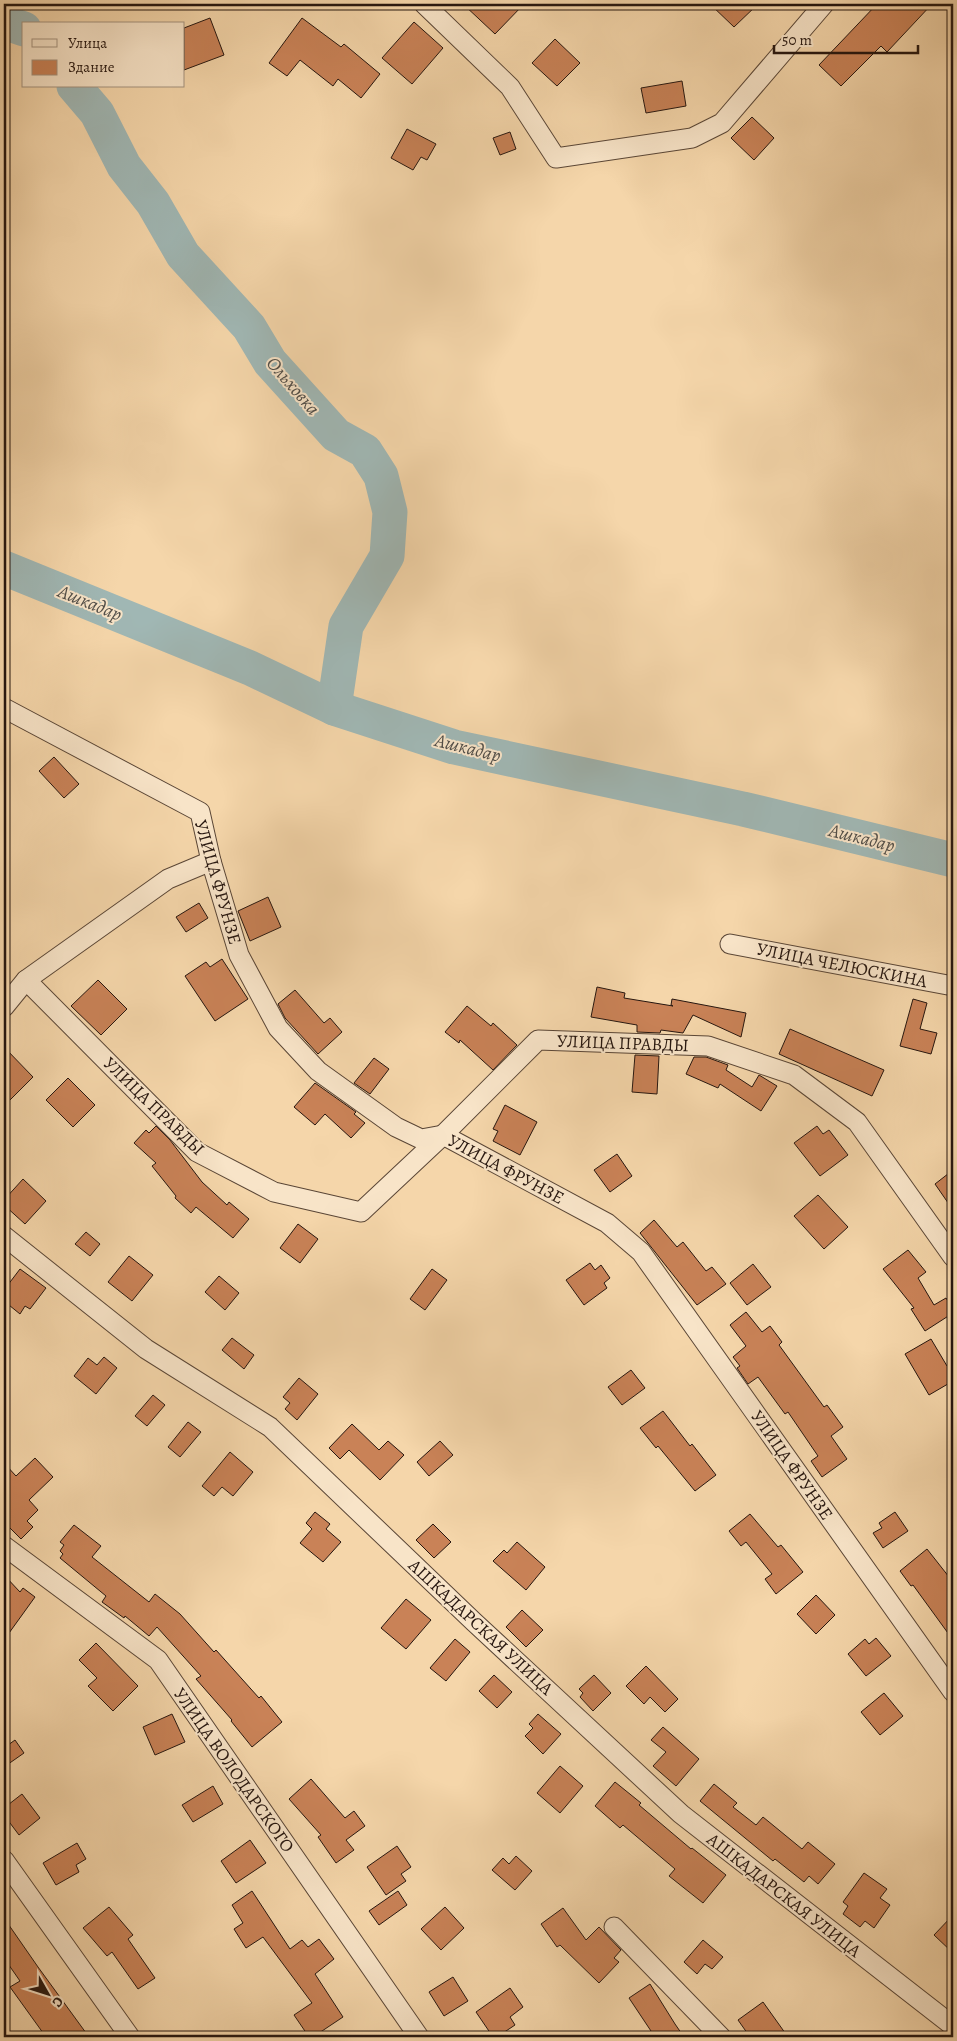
<svg xmlns="http://www.w3.org/2000/svg" width="957" height="2041" viewBox="0 0 957 2041" font-family="Alegreya,serif">
	<style>
		.lines { fill: none; stroke-linecap: round; stroke-linejoin: round }
		.river { stroke: #a0b7b4; stroke-width: 35 }
		.building { fill: #c98257; stroke: #26160f }
		.minor-casing { stroke: #5a4636; stroke-width: 21 }
		.minor { stroke: #f8e4c8; stroke-width: 19 }
		.labels { text-anchor: middle; dominant-baseline: central; stroke-width: 4; stroke-linejoin: round; paint-order: stroke }
		.street-label { font-size: 18px; fill: #26160f; stroke: #f8e4c8 }
		.water-label { font-size: 19px; font-style: italic; fill: #514e49; stroke: #f8e4c8 }
	</style>
	<rect width="100%" height="100%" fill="#f5d6aa"/>
	<filter id="stains"><feTurbulence type="fractalNoise" baseFrequency=".004" numOctaves="4"/><feColorMatrix values="0 0 0 0 .2 0 0 0 0 .09 0 0 0 0 .02 0 0 0 .5 -.17"/></filter>
	<radialGradient id="worn" r=".72"><stop offset=".6" stop-color="#630" stop-opacity="0"/><stop offset="1" stop-color="#630" stop-opacity=".3"/></radialGradient>
	<g class="lines">
		<g class="river">
			<path d="M4 22 24 29"/>
			<path d="M74 86 97 113 124 166 153 203 183 255 249 327 270 362 336 435 365 451 381 476 390 512 387 556 346 626 334 708"/>
			<path d="M4 568 250 668 334 708 454 747 743 809 953 860"/>
		</g>
	</g>
	<g class="building">
		<path d="M463 4H524L495 34Z"/>
		<path d="M710 4H758L734 27Z"/>
		<path d="M877 4H932L887 52 881 46 841 86 819 65Z"/>
		<path d="M210 18 224 55 184 70V28Z"/>
		<path d="M302 18 341 47 344 44 380 74 361 98 338 79 333 86 300 60 287 76 269 63Z"/>
		<path d="M414 22 443 48 412 84 382 58Z"/>
		<path d="M555 39 580 63 557 86 532 63Z"/>
		<path d="M682 81 686 106 646 113 641 88Z"/>
		<path d="M752 117 774 138 754 160 731 138Z"/>
		<path d="M407 129 436 144 427 160 421 157 413 170 391 158Z"/>
		<path d="M510 132 516 149 500 155 493 138Z"/>
		<path d="M54 757 79 784 64 798 39 771Z"/>
		<path d="M268 897 281 927 250 941 238 911Z"/>
		<path d="M199 903 208 918 186 932 176 917Z"/>
		<path d="M222 959 248 999 215 1021 185 976 206 962 210 967Z"/>
		<path d="M98 980 127 1009 101 1035 71 1006Z"/>
		<path d="M597 987 625 993 624 998 673 1006 671 1005 672 999 746 1013 741 1037 693 1015 683 1033 661 1030 660 1033 637 1032V1025L591 1017Z"/>
		<path d="M295 990 324 1023 330 1018 342 1032 318 1054 285 1018 278 1004Z"/>
		<path d="M913 999 927 1003 920 1029 937 1033 931 1054 900 1046Z"/>
		<path d="M467 1006 491 1026 493 1023 517 1045 493 1070 460 1040 459 1043 445 1032Z"/>
		<path d="M790 1029 884 1070 872 1096 779 1054Z"/>
		<path d="M4 1047 33 1077 4 1106Z"/>
		<path d="M635 1055 659 1056 657 1094 632 1092Z"/>
		<path d="M694 1057H706L728 1065 726 1070 752 1087 759 1075 777 1086 761 1111 720 1084 718 1088 686 1074Z"/>
		<path d="M374 1058 389 1069 370 1094 354 1083Z"/>
		<path d="M68 1078 95 1105 73 1127 46 1100Z"/>
		<path d="M315 1083 356 1112 354 1114 365 1123 351 1138 325 1114 315 1125 294 1107Z"/>
		<path d="M505 1105 537 1122 520 1155 493 1141 498 1131 493 1129Z"/>
		<path d="M156 1126 170 1140 202 1182 227 1205 229 1202 249 1219 233 1238 196 1207 191 1213 175 1198 176 1196 152 1166 156 1163 134 1143 146 1130 149 1133Z"/>
		<path d="M817 1126 823 1134 829 1130 848 1155 820 1176 794 1143Z"/>
		<path d="M617 1154 632 1176 610 1192 594 1170Z"/>
		<path d="M953 1170V1210L935 1184Z"/>
		<path d="M23 1179 46 1201 25 1224 4 1205V1200Z"/>
		<path d="M818 1195 848 1227 824 1249 794 1216Z"/>
		<path d="M654 1220 677 1247 683 1242 706 1271 712 1267 726 1284 697 1305 640 1233Z"/>
		<path d="M298 1224 318 1239 300 1263 280 1248Z"/>
		<path d="M86 1232 100 1244 90 1256 75 1244Z"/>
		<path d="M908 1250 926 1272 918 1278 934 1305 946 1298 953 1309V1313L925 1331 911 1309 914 1308 883 1269Z"/>
		<path d="M129 1256 153 1275 132 1301 108 1282Z"/>
		<path d="M590 1263 595 1270 601 1265 610 1278 604 1283 607 1288 584 1305 566 1280Z"/>
		<path d="M753 1264 771 1287 747 1305 730 1283Z"/>
		<path d="M20 1269 46 1288 30 1309 25 1306 20 1314 4 1301V1290Z"/>
		<path d="M432 1269 447 1280 425 1310 410 1299Z"/>
		<path d="M219 1276 239 1293 225 1310 205 1292Z"/>
		<path d="M746 1312 762 1332 770 1326 782 1342 779 1345 824 1407 827 1405 843 1427 831 1436 847 1459 822 1477 811 1461 818 1456 788 1412 785 1414 758 1377 748 1384 737 1368 740 1366 733 1357 746 1346 730 1325Z"/>
		<path d="M232 1338 254 1355 244 1369 222 1350Z"/>
		<path d="M931 1339 947 1366 953 1362V1381L929 1395 905 1354Z"/>
		<path d="M104 1357 117 1368 96 1394 74 1376 88 1358 97 1365Z"/>
		<path d="M631 1370 645 1388 622 1405 608 1387Z"/>
		<path d="M299 1378 318 1394 297 1420 285 1409 290 1403 283 1397Z"/>
		<path d="M153 1395 165 1405 147 1426 135 1416Z"/>
		<path d="M663 1411 690 1446 692 1444 716 1475 695 1491 658 1446 656 1448 640 1428Z"/>
		<path d="M188 1422 201 1432 180 1457 168 1447Z"/>
		<path d="M352 1424 379 1450 388 1441 404 1455 380 1480 349 1450 340 1459 329 1448Z"/>
		<path d="M440 1441 453 1455 429 1476 417 1462Z"/>
		<path d="M230 1452 253 1472 233 1496 222 1487 214 1496 202 1486Z"/>
		<path d="M35 1458 53 1477 29 1500 38 1510 27 1521 33 1527 21 1539 4 1522V1463L16 1476Z"/>
		<path d="M315 1512 330 1524 326 1529 341 1542 323 1562 300 1543 312 1529 306 1523Z"/>
		<path d="M895 1512 908 1531 883 1548 873 1533 882 1528 879 1523Z"/>
		<path d="M750 1514 778 1547 781 1545 803 1572 776 1594 765 1579 772 1574 746 1542 741 1546 729 1531Z"/>
		<path d="M433 1524 451 1542 434 1558 416 1540Z"/>
		<path d="M74 1525 101 1546 92 1557 149 1602 155 1594 180 1614 214 1652 216 1650 259 1698 261 1696 282 1722 252 1747 231 1721 232 1720 196 1679 201 1676 157 1627 149 1636 125 1616 124 1618 102 1602 106 1596 60 1558 63 1554 60 1551 64 1545 60 1542Z"/>
		<path d="M517 1542 545 1567 526 1590 493 1561 504 1550 507 1553Z"/>
		<path d="M927 1549 953 1582V1640L913 1585 911 1586 900 1571Z"/>
		<path d="M4 1575 20 1592 23 1588 35 1597 4 1640Z"/>
		<path d="M816 1595 835 1615 816 1634 797 1614Z"/>
		<path d="M406 1599 431 1620 406 1649 381 1628Z"/>
		<path d="M522 1610 543 1630 526 1647 506 1627Z"/>
		<path d="M876 1638 891 1656 866 1676 848 1654 865 1639 869 1644Z"/>
		<path d="M455 1639 470 1652 446 1681 430 1668Z"/>
		<path d="M96 1643 138 1686 113 1711 88 1686 97 1678 79 1660Z"/>
		<path d="M646 1666 678 1699 665 1712 650 1697 644 1704 626 1686Z"/>
		<path d="M494 1675 512 1692 497 1708 479 1691Z"/>
		<path d="M594 1675 611 1693 593 1711 580 1697 583 1693 579 1689Z"/>
		<path d="M884 1693 903 1716 880 1735 861 1712Z"/>
		<path d="M172 1714 185 1742 155 1755 143 1727Z"/>
		<path d="M538 1714 561 1734 543 1754 525 1736 533 1728 529 1724Z"/>
		<path d="M663 1727 699 1759 676 1786 653 1766 666 1752 651 1740Z"/>
		<path d="M15 1740 24 1753 4 1767V1748Z"/>
		<path d="M560 1766 583 1786 560 1813 537 1793Z"/>
		<path d="M311 1779 345 1818 354 1811 365 1826 346 1840 354 1850 336 1863 318 1837 321 1835 289 1799Z"/>
		<path d="M615 1782 641 1803 639 1805 691 1849 692 1848 726 1875 703 1903 669 1876 675 1869 623 1825 620 1828 595 1806Z"/>
		<path d="M714 1784 737 1803 733 1807 756 1825 763 1817 802 1849 808 1842 835 1864 818 1884 809 1876 804 1882 775 1859 773 1861 700 1801Z"/>
		<path d="M213 1786 223 1804 193 1822 182 1805Z"/>
		<path d="M22 1794 40 1818 19 1835 4 1815V1808Z"/>
		<path d="M250 1840 266 1863 236 1883 221 1861Z"/>
		<path d="M77 1843 86 1859 76 1865 79 1872 56 1885 43 1863Z"/>
		<path d="M397 1846 411 1867 401 1874 406 1881 386 1895 367 1867Z"/>
		<path d="M516 1856 532 1871 515 1890 492 1870 503 1858 509 1864Z"/>
		<path d="M864 1873 887 1889 880 1898 890 1905 874 1928 865 1921 860 1927 843 1914 848 1906 843 1902Z"/>
		<path d="M252 1891 290 1949 302 1940 308 1947 319 1939 334 1959 315 1974 343 2017 313 2037H309L294 2015 312 2003 263 1937 246 1948 234 1929 243 1923 232 1905Z"/>
		<path d="M398 1891 407 1905 379 1925 369 1911Z"/>
		<path d="M109 1907 133 1935 128 1939 155 1978 138 1989 112 1952 107 1956 83 1928Z"/>
		<path d="M445 1907 464 1928 441 1950 421 1929Z"/>
		<path d="M563 1908 586 1940 599 1927 621 1950 614 1958 619 1962 599 1983 560 1945 557 1947 541 1924Z"/>
		<path d="M953 1915V1953L934 1935Z"/>
		<path d="M4 1918 38 1967 89 2037H46L10 1987 20 1981 4 1958Z"/>
		<path d="M703 1940 723 1957 712 1969 705 1964 697 1974 684 1962Z"/>
		<path d="M453 1977 468 2001 444 2016 429 1992Z"/>
		<path d="M650 1984 675 2024 684 2037H655L629 1998Z"/>
		<path d="M510 1988 523 2007 510 2017 515 2025 497 2037H493L476 2012Z"/>
		<path d="M763 2002 788 2037H750L738 2020Z"/>
	</g>
	<g class="lines">
		<g class="minor-casing">
			<g id="minor">
				<path d="M424 4 510 87 556 158 692 138 722 123 824 4"/>
				<path d="M4 708 200 812 211 861 239 955 278 1028 318 1071 396 1127 421 1139 443 1135 607 1223 641 1252 953 1692"/>
				<path d="M730 944 953 986"/>
				<path d="M26 980 197 1152 274 1192 361 1212 443 1135 538 1040 708 1046 794 1075 857 1122 953 1257"/>
				<path d="M4 1007 26 980 168 879 211 861"/>
				<path d="M4 1236 146 1349 270 1427 474 1622 681 1814 953 2026"/>
				<path d="M4 1546 158 1660 419 2037"/>
				<path d="M4 1860 130 2037"/>
				<path d="M614 1927 721 2037"/>
			</g>
		</g>
		<use href="#minor" class="minor"/>
	</g>
	<g class="labels">
		<g class="street-label">
			<text transform="translate(218 882) rotate(74)">УЛИЦА ФРУНЗЕ</text>
			<text transform="translate(842 965) rotate(11)">УЛИЦА ЧЕЛЮСКИНА</text>
			<text transform="translate(623 1043) rotate(2)">УЛИЦА ПРАВДЫ</text>
			<text transform="translate(154 1106) rotate(44)">УЛИЦА ПРАВДЫ</text>
			<text transform="translate(506 1169) rotate(28)">УЛИЦА ФРУНЗЕ</text>
			<text transform="translate(792 1465) rotate(55)">УЛИЦА ФРУНЗЕ</text>
			<text transform="translate(481 1627) rotate(43)">АШКАДАРСКАЯ УЛИЦА</text>
			<text transform="translate(234 1770) rotate(55)">УЛИЦА ВОЛОДАРСКОГО</text>
			<text transform="translate(784 1895) rotate(38)">АШКАДАРСКАЯ УЛИЦА</text>
		</g>
		<g class="water-label">
			<text transform="translate(293 386) rotate(49)">Ольховка</text>
			<text transform="translate(90 603) rotate(22)">Ашкадар</text>
			<text transform="translate(468 748) rotate(14)">Ашкадар</text>
			<text transform="translate(862 838) rotate(14)">Ашкадар</text>
		</g>
	</g>
	<rect width="957" height="2041" fill="none" stroke="#f5d6aa" stroke-width="20"/>
	<rect x="5" y="5" width="947" height="2031" fill="none" stroke="#26160f" stroke-width="2.5"/>
	<rect x="10" y="10" width="937" height="2021" fill="none" stroke="#26160f"/>
	<rect x="22" y="22" width="162" height="65" fill="#f8e4c8" stroke="#a4927e"/>
	<rect x="32" y="39" width="25" height="8" fill="#f8e4c8" stroke="#a4927e"/>
	<text x="68" y="48" font-size="15" fill="#26160f">Улица</text>
	<rect x="32" y="60" width="25" height="15" fill="#c98257" stroke="#a4927e"/>
	<text x="68" y="72" font-size="15" fill="#26160f">Здание</text>
	<g transform="translate(48 1994) rotate(129)" stroke="#f8e4c8" stroke-width="4" paint-order="stroke">
	<path d="M0-4L9 19L0 12L-9 19Z" fill="#26160f"/>
	<text y="-8" font-size="14" font-weight="bold" text-anchor="middle" fill="#26160f">С</text>
	</g>
	<path d="M774 45v8h144v-8" fill="none" stroke="#26160f" stroke-width="2.5"/>
	<text x="782" y="45" font-size="15" fill="#26160f" stroke="#f8e4c8" stroke-width="4" paint-order="stroke">50 m</text>
	<rect width="100%" height="100%" filter="url(#stains)"/>
	<rect width="100%" height="100%" fill="url(#worn)"/>
</svg>
